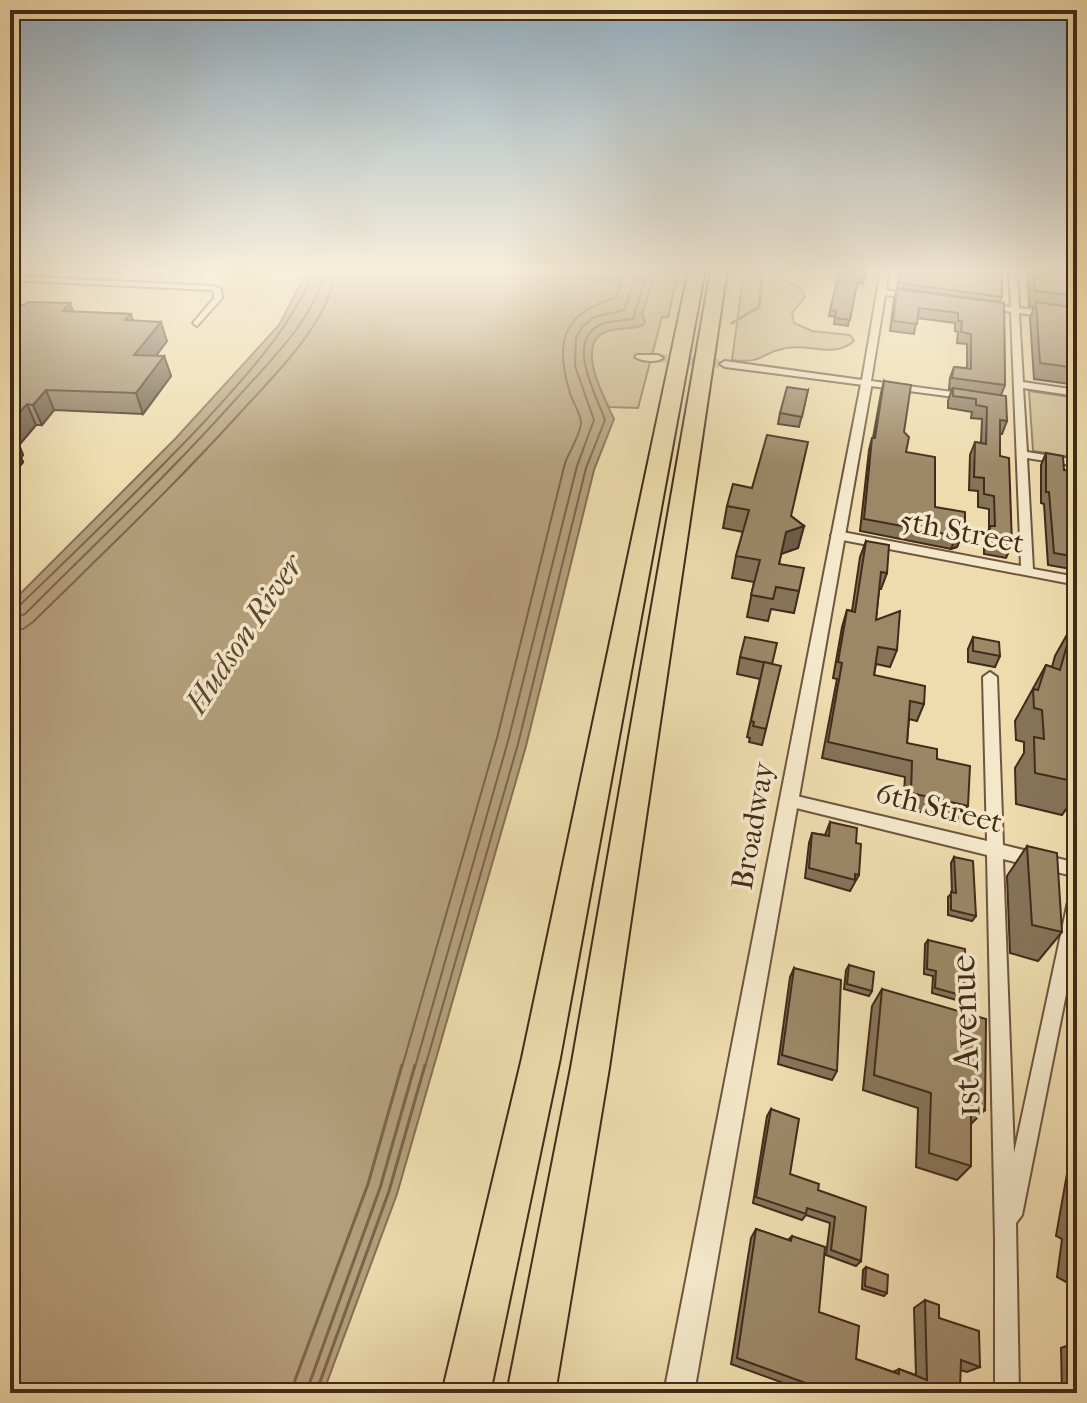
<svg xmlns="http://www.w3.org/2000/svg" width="1087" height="1403" viewBox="0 0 1087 1403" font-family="'IM FELL French Canon',serif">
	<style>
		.green { fill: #d1be95; stroke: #8a7458; stroke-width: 2 }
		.water { fill: #b49f7c; stroke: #877055; stroke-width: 2 }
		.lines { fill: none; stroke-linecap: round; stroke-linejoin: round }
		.shore-far1 { stroke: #7c644b; stroke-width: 2 }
		.shore { stroke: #7c644b; stroke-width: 3 }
		.stream { stroke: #877055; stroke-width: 3 }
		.minor-tunnel { stroke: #ccb890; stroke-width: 9; stroke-dasharray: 9 4; stroke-linecap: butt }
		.minor-casing { stroke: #6e563f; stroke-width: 4 }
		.tertiary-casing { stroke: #6e563f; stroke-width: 4 }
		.motorway-casing { stroke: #432a1a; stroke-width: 4 }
		.minor { fill: #f4e8ca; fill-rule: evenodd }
		.tertiary { fill: #f4e8ca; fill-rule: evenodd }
		.motorway { fill: #eedcae; fill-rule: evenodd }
		.wall { fill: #867459; stroke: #432a1a; stroke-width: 2 }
		.shaded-wall { fill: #6d5e48; stroke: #432a1a; stroke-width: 2 }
		.building { fill: #9c8767; stroke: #432a1a; stroke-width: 2 }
		.labels { text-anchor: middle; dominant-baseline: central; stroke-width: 7; stroke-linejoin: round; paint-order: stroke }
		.street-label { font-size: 30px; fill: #432a1a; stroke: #f4e8ca }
		.water-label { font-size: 32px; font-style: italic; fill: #5f4732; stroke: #f4e8ca }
		.near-street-label { font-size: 36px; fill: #432a1a; stroke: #f4e8ca }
	</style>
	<rect width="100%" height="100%" fill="#eedcae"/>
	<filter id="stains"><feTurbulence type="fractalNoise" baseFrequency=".0025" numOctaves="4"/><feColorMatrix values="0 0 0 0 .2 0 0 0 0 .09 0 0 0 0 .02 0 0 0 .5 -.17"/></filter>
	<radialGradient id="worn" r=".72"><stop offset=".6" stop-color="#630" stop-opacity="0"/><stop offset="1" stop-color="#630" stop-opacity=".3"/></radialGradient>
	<g class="green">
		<path d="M656 269H679L668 317H662L638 408 609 407C597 392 579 342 605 332 617 327 631 330 643 325L645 321 642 315Z"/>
		<path d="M744 269H785L782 280 800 287 805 297 792 313 794 323 812 331 850 335 854 341C833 359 810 343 786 348 759 353 764 364 732 360Z"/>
		<path d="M1029 391 1077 398V458L1033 451Z"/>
	</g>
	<path class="water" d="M308 269H656L642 315 645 321 643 325C631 330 617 327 605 332 574 345 606 401 614 419L594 470 526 746 397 1194 323 1393H10V604L176 438 279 325Z"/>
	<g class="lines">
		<g class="shore-far1">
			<path d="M10 609 19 606C82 545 145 485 205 421 247 375 291 328 315 269"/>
			<path d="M10 619 25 614C96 543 169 474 236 399 268 363 316 318 325 269"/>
			<path d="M10 631 23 629 33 622C103 553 174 486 239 414 277 372 326 327 337 269"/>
			<path d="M402 1067 497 738 565 463C569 452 581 434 581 422 581 414 572 401 570 393 554 342 563 312 616 298L625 269"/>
			<path d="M415 1067 508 741 577 466 594 420 575 366 576 338 582 327 594 317 624 310 638 269"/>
			<path d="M425 1067 518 744 586 468 605 420C596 394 564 340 602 324 611 320 623 321 633 319L648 269"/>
		</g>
		<g class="shore">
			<path d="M294 1393 295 1380 368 1184 402 1065"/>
			<path d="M306 1393 380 1188 415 1065"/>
			<path d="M316 1393 389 1191 425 1065"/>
		</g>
		<path class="stream" d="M732 323 759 307 763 269"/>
		<path class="minor-tunnel" d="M658 358 725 364"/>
		<g class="minor-casing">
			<g id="minor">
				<path d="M881 269H889L886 290 916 296 912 298 885 295 871 381 967 394 972 397 970 399 725 367 720 364 725 361 862 380Z"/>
				<path d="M1009 269H1017L1019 308 1077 315V321L1019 313 1023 382 1077 390V396L1023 388 1027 452 1077 460V466L1027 458 1033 569 1077 577V585L837 539 831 535 837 531 1021 566 1011 312 981 306 985 303 1011 307Z"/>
				<path d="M10 276 213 286 221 289 222 298 197 326 193 323 214 298V292L211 290 10 280Z"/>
				<path d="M637 355H658L663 358C657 363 641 361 635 357Z"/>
				<path d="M990 672 997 677 1003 845 1077 863V877L1003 859 1014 1153 1069 897 1071 892 1077 890V939L1022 1215 1016 1223 1019 1393H995V1239L987 855 788 806 783 804 780 800 783 796 788 794 987 841 983 677Z"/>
			</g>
		</g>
		<g class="tertiary-casing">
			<path id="tertiary" d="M862 379 872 382 694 1393H664Z"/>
		</g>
		<g class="motorway-casing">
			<g id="motorway">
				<path d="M689 269H705L560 1058 490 1393H442L522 1058Z"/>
				<path d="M711 269H727L609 1068 555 1393H507L571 1068Z"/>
			</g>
		</g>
		<use href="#minor" class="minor"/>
		<use href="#tertiary" class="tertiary"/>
		<use href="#motorway" class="motorway"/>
	</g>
	<g class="wall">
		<path d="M840 269H866L863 284 857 283 848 326 834 324 835 317 829 316Z"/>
		<path d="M900 269H995L1002 297 999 302 897 288Z"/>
		<path d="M1031 269H1077V385L1034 379 1030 318 1034 307 1029 306 1028 279Z"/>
		<path d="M897 289 1004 303 1005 385 1001 395 1007 421 1002 434H1000V456L1012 545 1006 558 984 554V539L989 529V509L978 507V491L969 490 970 455 975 442 981 443 982 419 971 418 972 412 948 408V401L952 389H949L950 378 954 367 967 368V344L957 343 958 332 955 331V323L917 318 914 334 890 331 894 299Z"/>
		<path d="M10 305 74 312 131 314 133 321 167 341 156 356H164L171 376 143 414 54 410 42 425H36L19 445 23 455 21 458 23 462 10 478Z"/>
		<path d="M884 381 904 432 906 452 935 507 965 527 957 547 951 549 860 531 869 450 872 438H873L881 393Z"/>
		<path d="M808 390 799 427 778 424 780 413Z"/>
		<path d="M1046 453 1064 470 1077 495V570L1048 565 1044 504 1041 503V465Z"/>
		<path d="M727 506 791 516 804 526 798 548 781 554 779 564 799 591 794 613 771 609 768 621 747 617 754 582 732 578 736 556 743 532 723 528Z"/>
		<path d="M866 541 887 573 881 589H879L876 620 897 650 890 667 876 664 874 675 924 704 917 721 909 719 907 743 937 759 968 806 959 821 903 808 905 777 822 758 837 679 833 678 842 627 847 610 852 611 860 557Z"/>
		<path d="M1077 621V793L1062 815 1016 804 1015 768 1024 753V742L1016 740 1015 721 1046 665 1052 667 1055 656 1073 624 1076 625Z"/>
		<path d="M973 637 1000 656 995 667 968 662V649Z"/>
		<path d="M740 657 772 664 766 729 762 745 749 742 750 738 747 737 760 679 737 674Z"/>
		<path d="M830 822 859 875 850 891 805 878 809 843 812 833 825 835Z"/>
		<path d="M1027 846 1062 932 1038 961 1010 953 1007 876Z"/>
		<path d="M954 857 976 916 972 921 948 915V897L952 893 951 863Z"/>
		<path d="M928 940 964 996 960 1001 932 993 933 976 924 974 925 944Z"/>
		<path d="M849 965 872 991 869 996 844 989 846 970Z"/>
		<path d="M794 968 837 1071 832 1080 778 1064 790 977Z"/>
		<path d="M882 989 985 1110 971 1124V1166L957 1180 916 1167 918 1108 863 1090 872 1006Z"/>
		<path d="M771 1109 790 1174 818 1190 861 1261 856 1266 826 1255 830 1223 806 1215 802 1220 753 1203 767 1116Z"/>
		<path d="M1077 1161V1288L1057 1277 1062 1239 1056 1236 1068 1168Z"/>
		<path d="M756 1229 788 1240 792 1236 819 1312 856 1359 893 1372 899 1369 916 1375 914 1308 925 1300 980 1367 967 1372 960 1370V1391L964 1393H811L731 1364 751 1238Z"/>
		<path d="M866 1267 887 1293 884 1296 862 1289 863 1270Z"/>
		<path d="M1077 1342V1393H1062L1061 1348Z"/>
	</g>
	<g class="shaded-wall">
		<path d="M70 303 78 323 63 311Z"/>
		<path d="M161 322 167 341 141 375 134 355Z"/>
		<path d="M164 356 171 376 143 414 136 393Z"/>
		<path d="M46 390 54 410 42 425 33 405Z"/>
		<path d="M27 404 36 425 19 445 23 455 21 458 23 462 10 478V423Z"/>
		<path d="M804 526 798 548 781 554 786 532Z"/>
		<path d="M962 534 957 547 951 549 956 536Z"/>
	</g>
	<g class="building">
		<path d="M840 269H866L864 278H858L850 320 835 318 836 311 830 310Z"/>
		<path d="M901 269 1002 270V297L899 283Z"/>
		<path d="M1033 269H1077V296L1035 291Z"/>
		<path d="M897 289 1004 303 1005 385 952 378 954 367 971 369V334L961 332 962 321H958V313L919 308 917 324 893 321Z"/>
		<path d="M28 302 70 303 63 311 131 314 125 320 161 322 134 355 164 356 136 393 46 390 33 405 27 404 10 423V305H24Z"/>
		<path d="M1036 302 1077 308V368L1040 363Z"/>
		<path d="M884 381 911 385 904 432 909 437 906 452 935 457V507L965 512V527H962V534L956 536 864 519 872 438H875Z"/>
		<path d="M787 387 808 390 802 417 780 413Z"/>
		<path d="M953 388 1006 396 1007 421 1000 420V456L1009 458 1012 545 990 541V526H995L994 496 984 494V478L974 477 975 442 986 444 987 407 976 405V399L953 396Z"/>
		<path d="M767 435 808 442 791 516 804 526 786 532 779 564 804 568 799 591 776 587 773 599 751 595 760 560 736 556 749 510 727 506 733 484 752 488Z"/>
		<path d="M1046 453 1063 456 1064 470 1075 471 1077 495V557L1054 553 1049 492H1046Z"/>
		<path d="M866 541 889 545 887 573 881 572 876 620 900 611 897 650 878 647 874 675 925 686 924 704 910 701 907 743 937 749V759L970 766 968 806 911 793 912 761 828 742 842 663 838 662 847 610 855 612Z"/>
		<path d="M1073 624 1077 625V782L1035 773 1034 737 1044 739 1042 710 1034 708 1033 689 1038 690 1046 665 1060 670Z"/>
		<path d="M745 637 777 643 772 664 740 657Z"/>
		<path d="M973 637 999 642 1000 656 973 651Z"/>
		<path d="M764 662 781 666 766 729 753 726 754 722 751 721Z"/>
		<path d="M830 822 857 828 856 843 861 844 859 875 855 874V880L809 868 812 833 829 836Z"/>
		<path d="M1027 846 1057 853 1062 932 1032 925Z"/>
		<path d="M954 857 973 861 976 916 951 910V892L956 893Z"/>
		<path d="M928 940 965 949 964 996 935 988 936 971 927 969Z"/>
		<path d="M849 965 874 972 872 991 847 984Z"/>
		<path d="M794 968 841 980 837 1071 782 1055Z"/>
		<path d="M882 989 986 1019 985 1110 971 1105V1166L929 1153 931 1093 874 1075Z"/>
		<path d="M771 1109 799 1119 790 1174 819 1184 818 1190 866 1207 861 1261 831 1250 835 1217 807 1208 806 1214 756 1197Z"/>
		<path d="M1077 1168V1276L1067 1271 1073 1233 1067 1230Z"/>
		<path d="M756 1229 791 1241 792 1236 825 1247 819 1312 859 1326 856 1359 899 1374V1369L927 1380 925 1300 939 1305V1318L979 1331 980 1367 961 1360 960 1391 964 1393H833L737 1358Z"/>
		<path d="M866 1267 888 1275 887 1293 865 1286Z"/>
	</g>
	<linearGradient id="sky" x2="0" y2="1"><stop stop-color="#93acbd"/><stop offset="0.58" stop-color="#f7efdb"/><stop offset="1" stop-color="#f7efdb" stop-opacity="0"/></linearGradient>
	<rect width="1087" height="466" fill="url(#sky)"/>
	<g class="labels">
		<g class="street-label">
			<text transform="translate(962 532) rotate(11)">5th Street</text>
			<text transform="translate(939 808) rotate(14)">6th Street</text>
			<text transform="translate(753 826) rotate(-80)">Broadway</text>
		</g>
		<g class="water-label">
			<text transform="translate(244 634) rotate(-56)">Hudson River</text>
		</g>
		<g class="near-street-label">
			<text transform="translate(965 1036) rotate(-92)">1st Avenue</text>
		</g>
	</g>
	<rect width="1087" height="1403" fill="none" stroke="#eedcae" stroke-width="40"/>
	<rect x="12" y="12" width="1063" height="1379" fill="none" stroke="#432a1a" stroke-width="4"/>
	<rect x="20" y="20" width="1047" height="1363" fill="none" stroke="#432a1a" stroke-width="2"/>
	<rect width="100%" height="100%" filter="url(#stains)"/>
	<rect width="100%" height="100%" fill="url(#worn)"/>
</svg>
